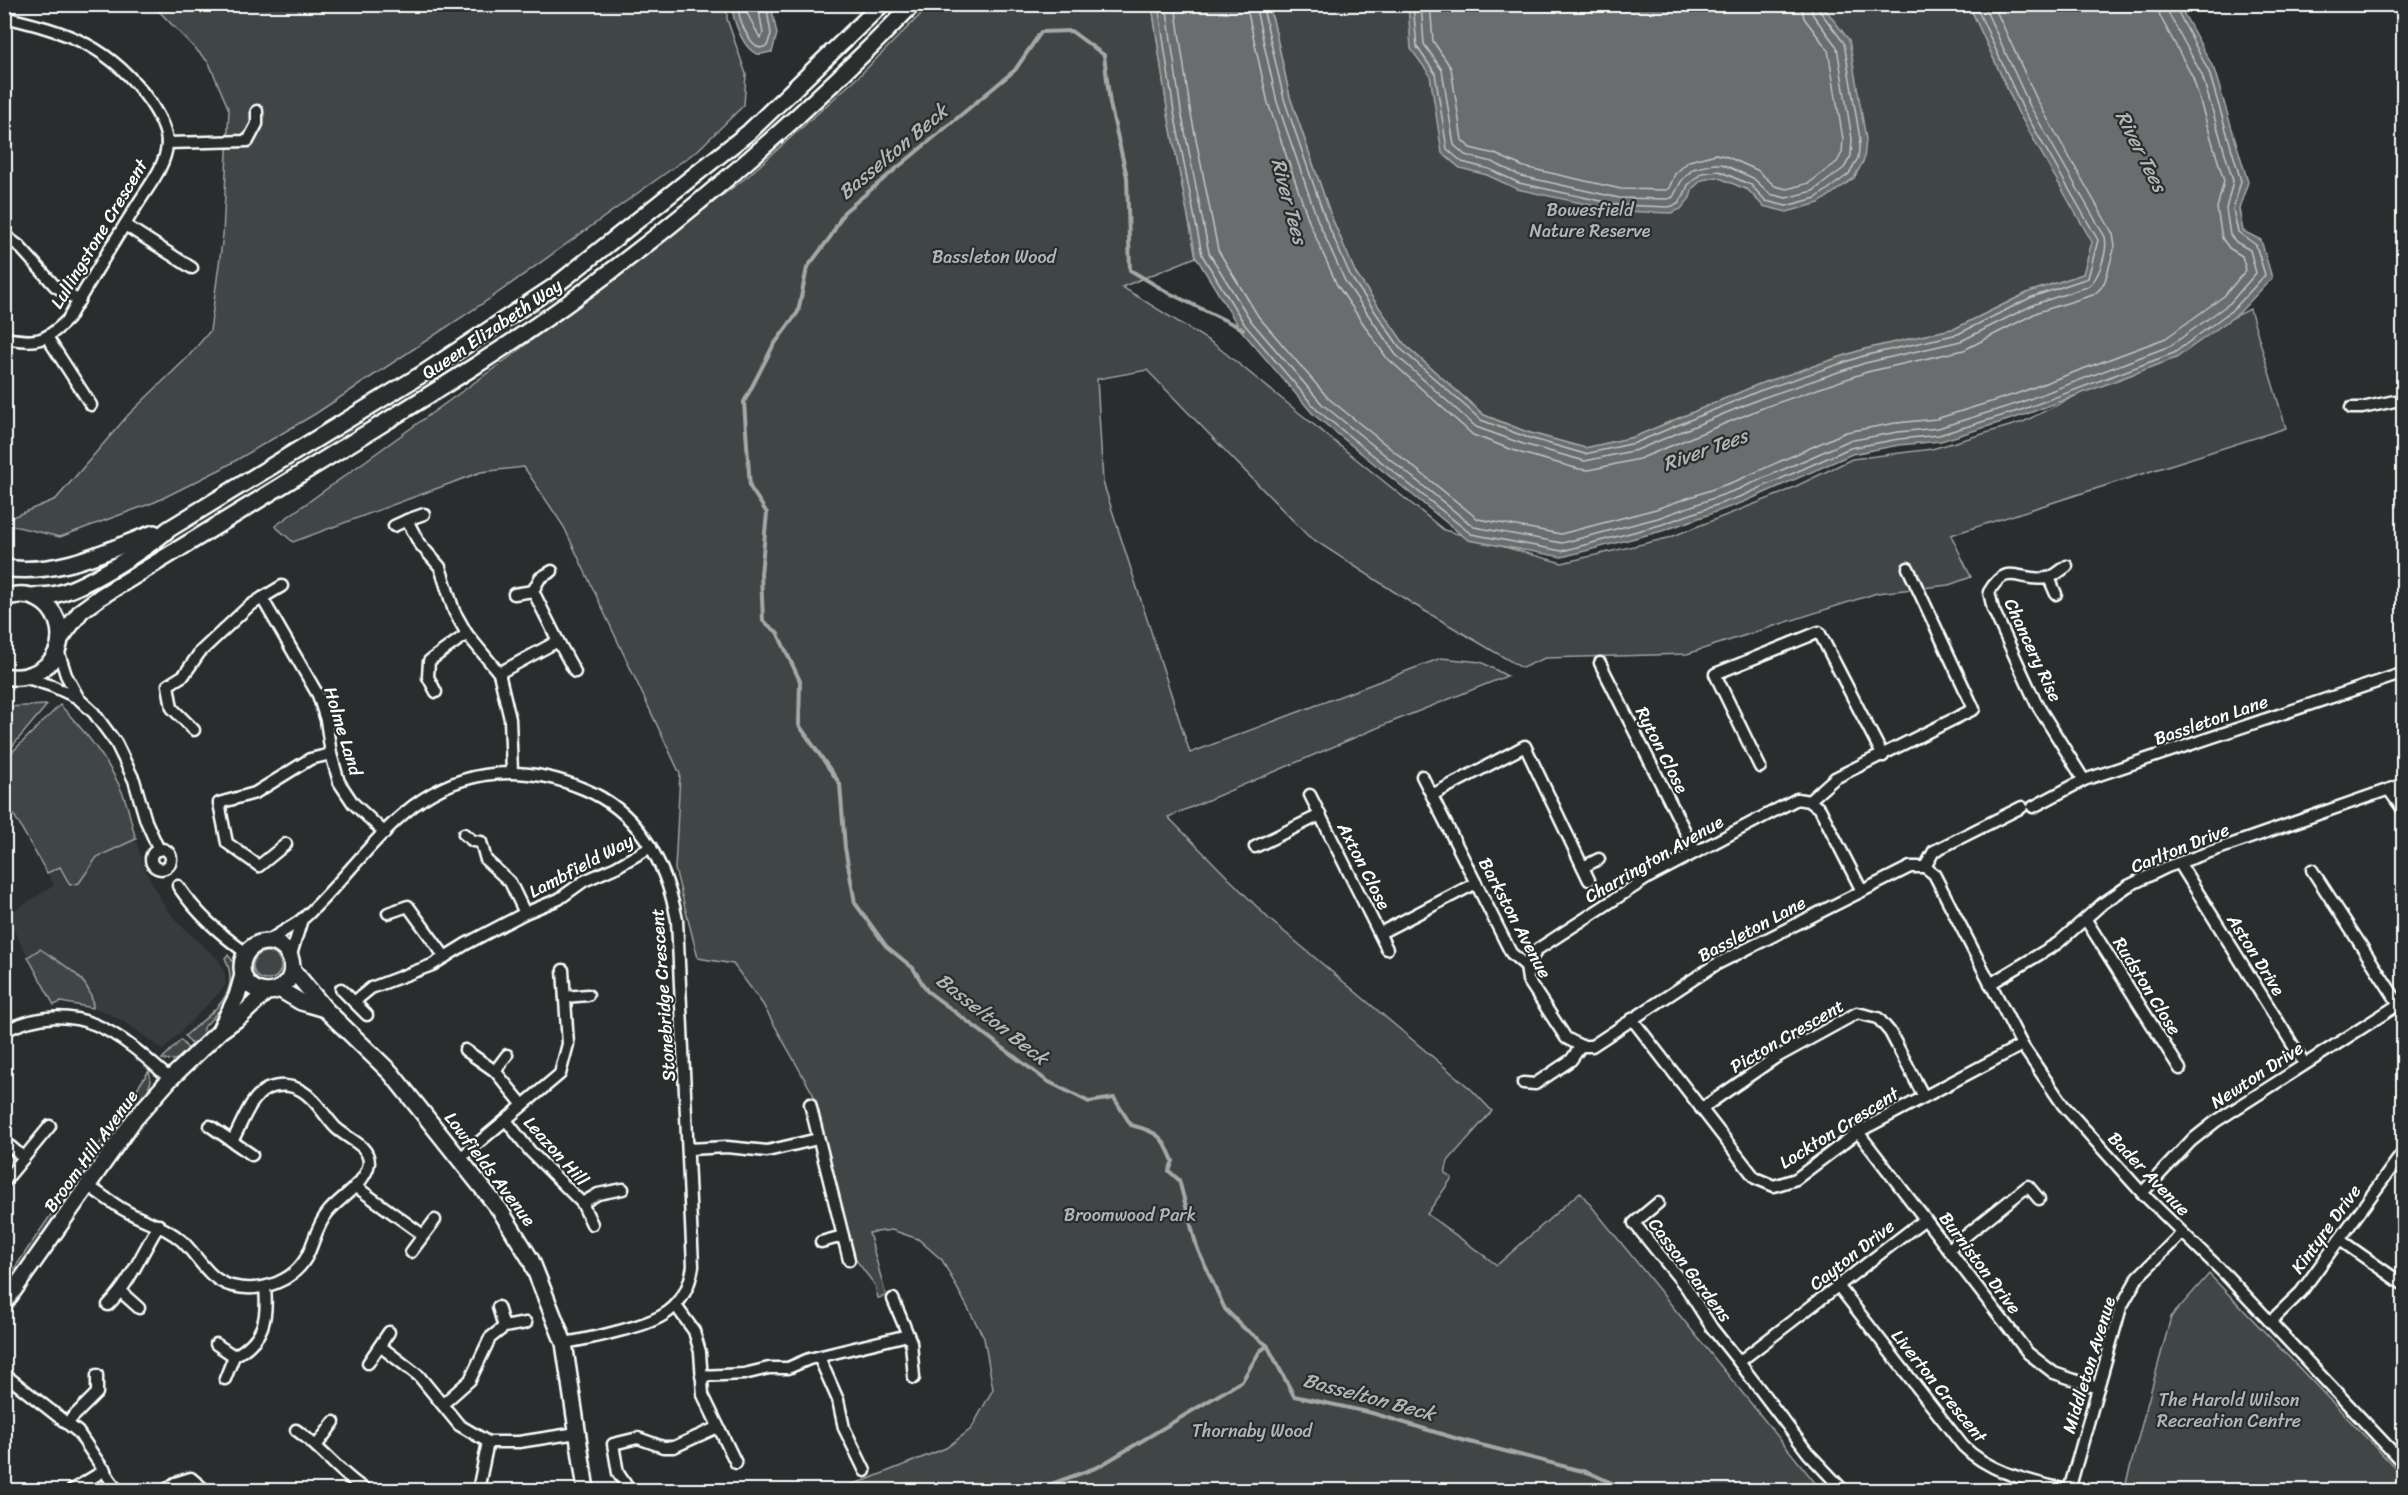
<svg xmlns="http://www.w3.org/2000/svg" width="2408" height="1495" viewBox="0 0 2408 1495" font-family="Sriracha,sans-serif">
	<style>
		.built { fill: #373a3b }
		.green { fill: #414445; stroke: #a0a2a2; stroke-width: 1.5 }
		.water { fill: #6a6c6d; stroke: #a6a7a7; stroke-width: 1.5 }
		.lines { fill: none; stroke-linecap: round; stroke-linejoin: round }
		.shore { stroke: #c3c4c5; stroke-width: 1.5 }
		.stream { stroke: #a6a7a7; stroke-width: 4 }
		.street-casing { stroke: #fff; stroke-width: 15 }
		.secondary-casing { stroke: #fff; stroke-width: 20 }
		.street { stroke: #2a2d2e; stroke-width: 10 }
		.secondary { stroke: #2a2d2e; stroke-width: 15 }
		.labels { text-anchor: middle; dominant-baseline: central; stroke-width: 4.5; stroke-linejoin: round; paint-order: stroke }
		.park-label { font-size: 18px; fill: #b3b4b5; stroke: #2a2d2e }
		.street-label { font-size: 18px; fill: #fff; stroke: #2a2d2e }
		.water-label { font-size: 20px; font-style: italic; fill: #b4b6b6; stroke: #2a2d2e }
	</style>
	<rect width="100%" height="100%" fill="#2a2d2e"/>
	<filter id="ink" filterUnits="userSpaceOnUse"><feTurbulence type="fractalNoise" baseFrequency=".0167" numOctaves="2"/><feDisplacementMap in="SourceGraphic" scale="12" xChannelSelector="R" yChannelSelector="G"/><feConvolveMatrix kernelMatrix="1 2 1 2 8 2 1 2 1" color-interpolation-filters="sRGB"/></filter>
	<g filter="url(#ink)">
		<path class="built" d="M60 705 77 722 110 768 123 795 144 868 164 905 177 922 219 960 225 974 226 985 217 995 163 1050 125 1022 100 1010 61 1002 54 1005 6 916 54 885 5 799 4 759Z"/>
		<g class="green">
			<path d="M931 4 1152 5 1168 114 1196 257 1122 287 1214 344 1444 530 1562 563 1668 538 1780 494 1852 459 1932 449 2023 422 2250 309 2286 428 1951 535 1971 577 1949 585 1877 593 1687 654 1545 658 1522 668 1413 604 1308 536 1147 370 1097 379 1103 482 1190 753 1441 658 1481 662 1507 676 1389 723 1168 817 1269 919 1472 1090 1492 1111 1448 1161 1445 1173 1452 1178 1427 1214 1497 1265 1580 1192 1821 1490H832L866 1480 946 1448 971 1429 993 1389 984 1338 942 1260 918 1239 892 1230 869 1233 886 1296 878 1298 875 1285 856 1260 813 1094 762 1003 733 964 698 958 675 869 680 774 564 527 524 467 481 472 293 542 275 526 507 359 748 176 860 75Z"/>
			<path d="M153 5H727V19L746 74 744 105 698 150 488 300 315 414 223 468 155 502 60 537 5 524V520L56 499 129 414 187 358 210 331 223 235 229 110 209 63Z"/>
			<path d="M1267 5H1969L2018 112 2093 242 2083 274 2029 292 1956 328 1861 350 1757 385 1634 437 1585 448 1527 432 1484 415 1405 345 1356 274 1331 216 1290 97 1273 20Z"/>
			<path d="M47 705 9 750 5 753V707Z"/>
			<path d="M60 705C85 731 109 760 123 794 129 808 131 824 136 839L97 857 79 883 70 885 60 867 47 873 5 799V759Z"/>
			<path d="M40 949C61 963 93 979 93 1008L61 1002 54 1005 28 957Z"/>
			<circle cx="267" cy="966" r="14"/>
			<path d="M228 955C251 981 220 1010 203 1028V1037L193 1046 185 1036C210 1013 243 995 225 958Z"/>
			<path d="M181 1040 189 1050C181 1058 174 1063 162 1059Z"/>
			<path d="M149 1071 151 1081 148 1090 5 1294V1282Z"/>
			<path d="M2209 1274 2403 1476V1490H2124L2171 1317Z"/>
		</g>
		<g class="water">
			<path d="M732 5H771L777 34 772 52C768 52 762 55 758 54 743 50 732 18 732 5Z"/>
			<path d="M1152 5H1267L1273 20 1290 97 1331 216 1356 274 1405 345 1484 415 1527 432 1585 448 1634 437 1757 385 1861 350 1956 328 2029 292 2083 274 2092 242 2018 112 1969 5H2179L2214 69 2248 182 2239 209 2243 231 2261 240 2272 278 2239 313 2176 358 2024 415 1941 441 1899 445 1852 454 1744 502 1662 531 1562 557 1468 540 1313 414 1240 329 1196 257 1168 114Z"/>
			<path d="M1408 5H1822L1849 40 1866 139 1864 160 1854 178 1819 203 1787 212 1763 206 1748 190 1717 177 1702 180 1693 188 1690 198 1681 209 1671 213 1618 211 1517 189 1487 175 1460 168 1442 153 1430 75 1411 49Z"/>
		</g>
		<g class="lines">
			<g class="shore">
				<path d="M738 4C738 18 747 42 760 48L767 46 771 34 766 4"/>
				<path d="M746 4V11L760 38 763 34 758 4"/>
				<path d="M1158 4 1174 112 1202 255 1245 325 1317 410 1471 534 1562 551 1660 525 1742 496 1850 448 1899 439 1939 435 2021 410 2174 353 2235 308 2265 275 2256 245 2238 232 2233 209 2241 181 2209 72 2174 4"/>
				<path d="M1166 4 1181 111 1209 253 1251 321 1322 404 1474 527 1562 543 1658 518 1739 489 1848 441 1898 432 1938 428 2019 403 2170 346 2230 303 2256 273 2250 250 2236 242 2230 235 2226 209 2233 181 2202 75 2168 12 2167 4"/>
				<path d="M1175 4 1190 109 1218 250 1258 316 1328 398 1478 519 1561 534 1656 509 1736 481 1846 432 1896 423 1936 419 2016 394 2166 338 2224 296 2246 270 2242 256 2229 248 2222 238 2217 208 2224 181 2193 78 2160 16 2158 4"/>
				<path d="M1246 4 1268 103 1310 224 1337 285 1386 357 1473 435 1521 453 1579 469 1589 470 1639 459 1765 407 1867 372 1964 350 2038 312 2093 295 2100 289 2105 281 2115 246 2113 234 2038 102 1993 4"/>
				<path d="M1255 4 1277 102 1318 221 1345 281 1396 355 1476 427 1523 444 1585 461 1637 450 1762 398 1865 363 1961 341 2035 304 2087 287C2099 280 2108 251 2105 237L2030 106 1983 4"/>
				<path d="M1262 4 1284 99 1325 218 1351 277 1401 349 1481 420 1526 437 1585 454 1635 443 1759 391 1863 356 1958 334 2032 297 2088 278 2098 240 2023 109 1975 4"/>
				<path d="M1413 4 1417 47 1435 73 1447 149 1462 162 1489 169 1519 183 1619 205 1669 207 1678 204 1684 195 1688 185 1702 173 1719 171 1751 185 1766 201 1786 206 1816 198 1849 174 1858 158 1860 139 1844 43 1819 10 1818 4"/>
				<path d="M1421 4 1424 44 1442 70 1454 145 1465 155 1492 162 1521 176 1619 198 1668 199 1673 197 1682 180 1693 169 1714 164H1722L1753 178 1770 194 1786 198 1813 191 1844 168 1851 156 1852 139 1837 47 1813 15 1810 4"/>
				<path d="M1430 4 1433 41 1451 68 1462 140 1470 148 1495 154 1524 167 1621 189 1666 190 1669 188 1675 174 1689 161 1716 154 1725 156 1757 170 1775 186 1787 189 1809 183 1837 162 1842 153 1843 139 1828 50 1804 18 1801 4"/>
			</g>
			<g class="stream">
				<path d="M1243 329 1167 292 1130 270 1127 177 1110 104 1104 55 1071 31 1041 32 1015 70 844 212 831 236 807 268 798 312 773 346 744 402 750 487 767 513 761 574 763 621 777 632 800 681 799 725 840 784 845 848 855 903 886 946 913 968 927 991 1047 1081 1089 1102 1114 1098 1131 1125C1158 1132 1163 1136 1173 1161L1169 1171 1179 1180 1197 1248 1225 1309 1245 1329 1267 1345 1294 1396 1372 1413 1458 1439 1590 1473 1627 1490"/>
				<path d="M1035 1490 1098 1467 1242 1381 1260 1351 1267 1346"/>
			</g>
			<g class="street-casing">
				<g id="street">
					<path d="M4 17C68 32 111 46 150 102 158 114 167 129 167 144 166 166 148 187 137 205 114 242 90 280 68 319 44 343 37 343 4 338"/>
					<path d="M167 143 248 141 257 124V111"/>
					<path d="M125 225 192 268"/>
					<path d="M4 235 19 246 55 286 79 301"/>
					<path d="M47 337 91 405"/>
					<path d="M2351 408H2362L2404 399"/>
					<path d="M407 520 424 514"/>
					<path d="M394 526 407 520 419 543 440 567 454 611 467 634 499 673 510 719 512 772"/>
					<path d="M2067 566C2061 570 2054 577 2047 578 2019 583 2008 560 1989 592L1993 609 2036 703 2084 780"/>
					<path d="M2049 578 2056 594"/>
					<path d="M514 594 533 591"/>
					<path d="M262 598 282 586"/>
					<path d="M558 641 575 672"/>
					<path d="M58 650 66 675 79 699 94 713 116 743 134 780 146 821 159 850"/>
					<path d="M1600 663 1695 851"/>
					<path d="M499 673 558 641 533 591 540 578 552 571"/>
					<path d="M24 677 52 686 78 698"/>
					<path d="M436 692 428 677 429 661 467 634"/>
					<path d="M194 730 172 708 168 685 184 675 200 652 248 607 262 598 318 695 326 720 331 754 339 782 353 803 385 833"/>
					<path d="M1760 767 1715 674 1819 632 1883 756"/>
					<path d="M1422 776 1511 953 1526 966 1528 980 1566 1038 1581 1046H1592L1715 965 1910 867H1925"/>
					<path d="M2389 790 2404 811"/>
					<path d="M1310 795 1387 949"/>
					<path d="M1432 795 1525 746 1589 880"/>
					<path d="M1809 801 1835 778 1974 709 1908 568"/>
					<path d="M2033 807 2084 780 2404 673"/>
					<path d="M464 834 473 841 481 842 486 860 510 882 525 913"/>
					<path d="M286 844 259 866 227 843 219 803 255 793 310 759 331 754"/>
					<path d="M1255 847 1320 815"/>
					<circle cx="161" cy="859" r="10"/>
					<path d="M2180 864 2304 1063"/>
					<path d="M1583 867 1599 859"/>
					<path d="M1925 867 1934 874 2022 1045 2063 1105 2142 1193 2226 1275 2404 1464"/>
					<path d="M1925 867 1934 851 2022 807"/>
					<path d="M2312 870 2399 1004"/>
					<path d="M178 886C197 914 219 933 246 953"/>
					<path d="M388 913 408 906 445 957"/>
					<path d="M2086 920 2180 1069"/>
					<path d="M1380 933 1476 883"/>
					<path d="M267 942C279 933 294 926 305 917 342 883 374 836 413 806 465 767 526 764 584 789 640 812 666 864 677 920L693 1266C686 1311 659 1321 619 1331 601 1336 582 1340 564 1343"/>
					<path d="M290 958 302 919"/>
					<path d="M1526 966 1538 949 1649 877 1797 799 1809 801 1820 809 1862 891"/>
					<path d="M1990 984 2058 943 2102 904 2128 886 2167 867 2404 784"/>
					<path d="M341 989 354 1002 371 988 432 965 466 944 525 913 559 899 584 881 616 867 651 847"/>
					<path d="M565 997 588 995"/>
					<path d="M354 1002 367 1015"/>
					<path d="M1632 1019 1755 1178 1774 1186 1796 1179 1858 1132 2022 1045"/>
					<path d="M4 1031C77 996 119 1033 170 1079"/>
					<path d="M465 1050 495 1071 523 1105"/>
					<path d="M495 1071 507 1055"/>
					<path d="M1523 1083 1535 1084 1571 1060 1581 1046"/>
					<path d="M810 1104 849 1260"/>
					<path d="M1701 1109 1775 1058 1857 1013 1878 1018 1890 1032 1923 1095"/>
					<path d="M506 1120 530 1151 582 1203 598 1194 623 1189"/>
					<path d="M210 1126 252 1155"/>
					<path d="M1858 1132 2028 1353 2054 1373 2098 1388"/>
					<path d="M4 1141 24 1158"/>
					<path d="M689 1149 727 1147 767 1151 818 1139"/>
					<path d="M459 1159 560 1074 568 1044 563 970"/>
					<path d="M4 1182 50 1126"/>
					<path d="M88 1186C101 1194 113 1204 126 1211 145 1222 165 1226 182 1241 199 1257 208 1280 232 1286 261 1293 296 1282 309 1252 315 1238 318 1224 328 1212 340 1197 366 1184 369 1163 369 1157 366 1151 362 1147 354 1140 344 1135 336 1128 325 1117 316 1099 302 1091 292 1085 279 1084 267 1089 249 1098 242 1125 232 1141"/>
					<path d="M355 1186 423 1235"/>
					<path d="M2142 1193 2191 1141 2215 1122 2404 1001"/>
					<path d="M582 1203 592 1224"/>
					<path d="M1658 1203 1634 1223 1686 1287 1712 1328 1739 1362 1925 1219"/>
					<path d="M2340 1240 2404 1285"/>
					<path d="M821 1242 843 1236"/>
					<path d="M1949 1249 2028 1186 2039 1199"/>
					<path d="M411 1252 435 1220"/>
					<path d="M1839 1287 1963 1446C1991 1474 2031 1481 2067 1490"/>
					<path d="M121 1292 139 1308"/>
					<path d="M893 1299 911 1342 914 1378"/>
					<path d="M108 1305C131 1282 142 1252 159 1225"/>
					<path d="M676 1306 694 1331 700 1352 703 1395 736 1463"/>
					<path d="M498 1307 504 1327"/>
					<path d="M2270 1322 2301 1292 2404 1151"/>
					<path d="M216 1344 234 1356"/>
					<path d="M380 1346 419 1376 459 1425 488 1442H519L577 1433"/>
					<path d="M819 1357 838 1400 844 1428 865 1471"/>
					<path d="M1739 1362 1808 1453 1843 1490"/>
					<path d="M368 1363 389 1332"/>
					<path d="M4 1374 78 1432 117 1490"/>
					<path d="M701 1376 744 1374 769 1368H788L809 1359 908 1335"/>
					<path d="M225 1379 234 1356C264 1340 268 1319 265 1287"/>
					<path d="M443 1404 470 1380 490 1338 504 1327 526 1323"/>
					<path d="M68 1422 97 1393V1375"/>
					<path d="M296 1430C322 1448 340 1474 366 1490"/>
					<path d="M317 1445 334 1422"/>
					<path d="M626 1485 618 1473 613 1444 638 1438 663 1447H674L718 1427"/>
					<path d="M72 1490 105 1470"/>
					<path d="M166 1490 175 1483 191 1478 205 1490"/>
					<path d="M478 1490 488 1442"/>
					<path d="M2069 1490 2121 1307 2138 1277 2182 1233"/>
				</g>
			</g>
			<g class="secondary-casing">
				<g id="secondary">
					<path d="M4 568C60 576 104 551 154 533"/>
					<path d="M33 596C41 596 49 596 57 594 88 586 144 550 169 529L424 373 555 286 749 132 882 4"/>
					<path d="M4 598C57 579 84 654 32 674 23 678 14 678 4 676"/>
					<path d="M60 639 81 611 100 597C184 546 267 495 351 443 424 398 499 353 568 303 692 214 807 113 913 4"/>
					<circle cx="267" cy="967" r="25"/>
					<path d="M292 969 325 1009 391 1073 500 1210 531 1260 564 1343 586 1490"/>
					<path d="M279 989 301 1002 325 1009"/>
					<path d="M221 1028 237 996 243 975"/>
					<path d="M4 1304 133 1121 170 1079 220 1031 241 1016 266 992"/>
				</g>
			</g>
			<use href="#street" class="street"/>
			<use href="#secondary" class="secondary"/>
		</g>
	</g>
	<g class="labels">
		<g class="park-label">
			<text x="1590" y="210">Bowesfield<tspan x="1590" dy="21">Nature Reserve</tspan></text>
			<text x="994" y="257">Bassleton Wood</text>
			<text x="1130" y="1215">Broomwood Park</text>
			<text x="2229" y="1400">The Harold Wilson<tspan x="2229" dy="21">Recreation Centre</tspan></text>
			<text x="1252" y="1431">Thornaby Wood</text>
		</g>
		<g class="street-label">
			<text transform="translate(99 234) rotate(-59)">Lullingstone Crescent</text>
			<text transform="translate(492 329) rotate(-34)">Queen Elizabeth Way</text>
			<text transform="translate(2033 650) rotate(65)">Chancery Rise</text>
			<text transform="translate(2211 720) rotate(-19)">Bassleton Lane</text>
			<text transform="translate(343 731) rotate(73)">Holme Land</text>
			<text transform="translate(1662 750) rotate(63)">Ryton Close</text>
			<text transform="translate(2180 848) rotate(-22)">Carlton Drive</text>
			<text transform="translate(1654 859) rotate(-30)">Charrington Avenue</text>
			<text transform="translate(581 866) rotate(-28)">Lambfield Way</text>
			<text transform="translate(1364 866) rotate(63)">Axton Close</text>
			<text transform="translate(1515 918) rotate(62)">Barkston Avenue</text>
			<text transform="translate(1752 929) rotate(-28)">Bassleton Lane</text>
			<text transform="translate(2256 955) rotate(58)">Aston Drive</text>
			<text transform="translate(2147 986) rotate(58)">Rudston Close</text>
			<text transform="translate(663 995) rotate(-94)">Stonebridge Crescent</text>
			<text transform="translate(1787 1036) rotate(-30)">Picton Crescent</text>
			<text transform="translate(2257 1075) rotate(-33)">Newton Drive</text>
			<text transform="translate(1839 1128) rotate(-32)">Lockton Crescent</text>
			<text transform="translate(91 1151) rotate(-54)">Broom Hill Avenue</text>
			<text transform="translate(556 1151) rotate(48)">Leazon Hill</text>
			<text transform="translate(490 1169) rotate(53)">Lowfields Avenue</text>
			<text transform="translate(2149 1174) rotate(46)">Bader Avenue</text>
			<text transform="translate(2326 1229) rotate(-54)">Kintyre Drive</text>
			<text transform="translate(1852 1255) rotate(-38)">Cayton Drive</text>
			<text transform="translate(1980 1263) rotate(53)">Burniston Drive</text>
			<text transform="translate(1690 1270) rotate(53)">Casson Gardens</text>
			<text transform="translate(2089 1365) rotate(-73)">Middleton Avenue</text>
			<text transform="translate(1939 1386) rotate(51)">Liverton Crescent</text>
		</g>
		<g class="water-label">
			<text transform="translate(2141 151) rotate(63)">River Tees</text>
			<text transform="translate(893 152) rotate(-40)">Basselton Beck</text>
			<text transform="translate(1289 201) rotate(75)">River Tees</text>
			<text transform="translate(1705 450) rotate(-20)">River Tees</text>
			<text transform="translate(992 1019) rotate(38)">Basselton Beck</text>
			<text transform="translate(1369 1397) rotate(15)">Basselton Beck</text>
		</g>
	</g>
	<rect width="2408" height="1495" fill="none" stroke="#2a2d2e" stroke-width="24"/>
	<rect x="12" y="12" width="2384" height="1471" fill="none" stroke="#fff" stroke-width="2" filter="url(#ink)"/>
</svg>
